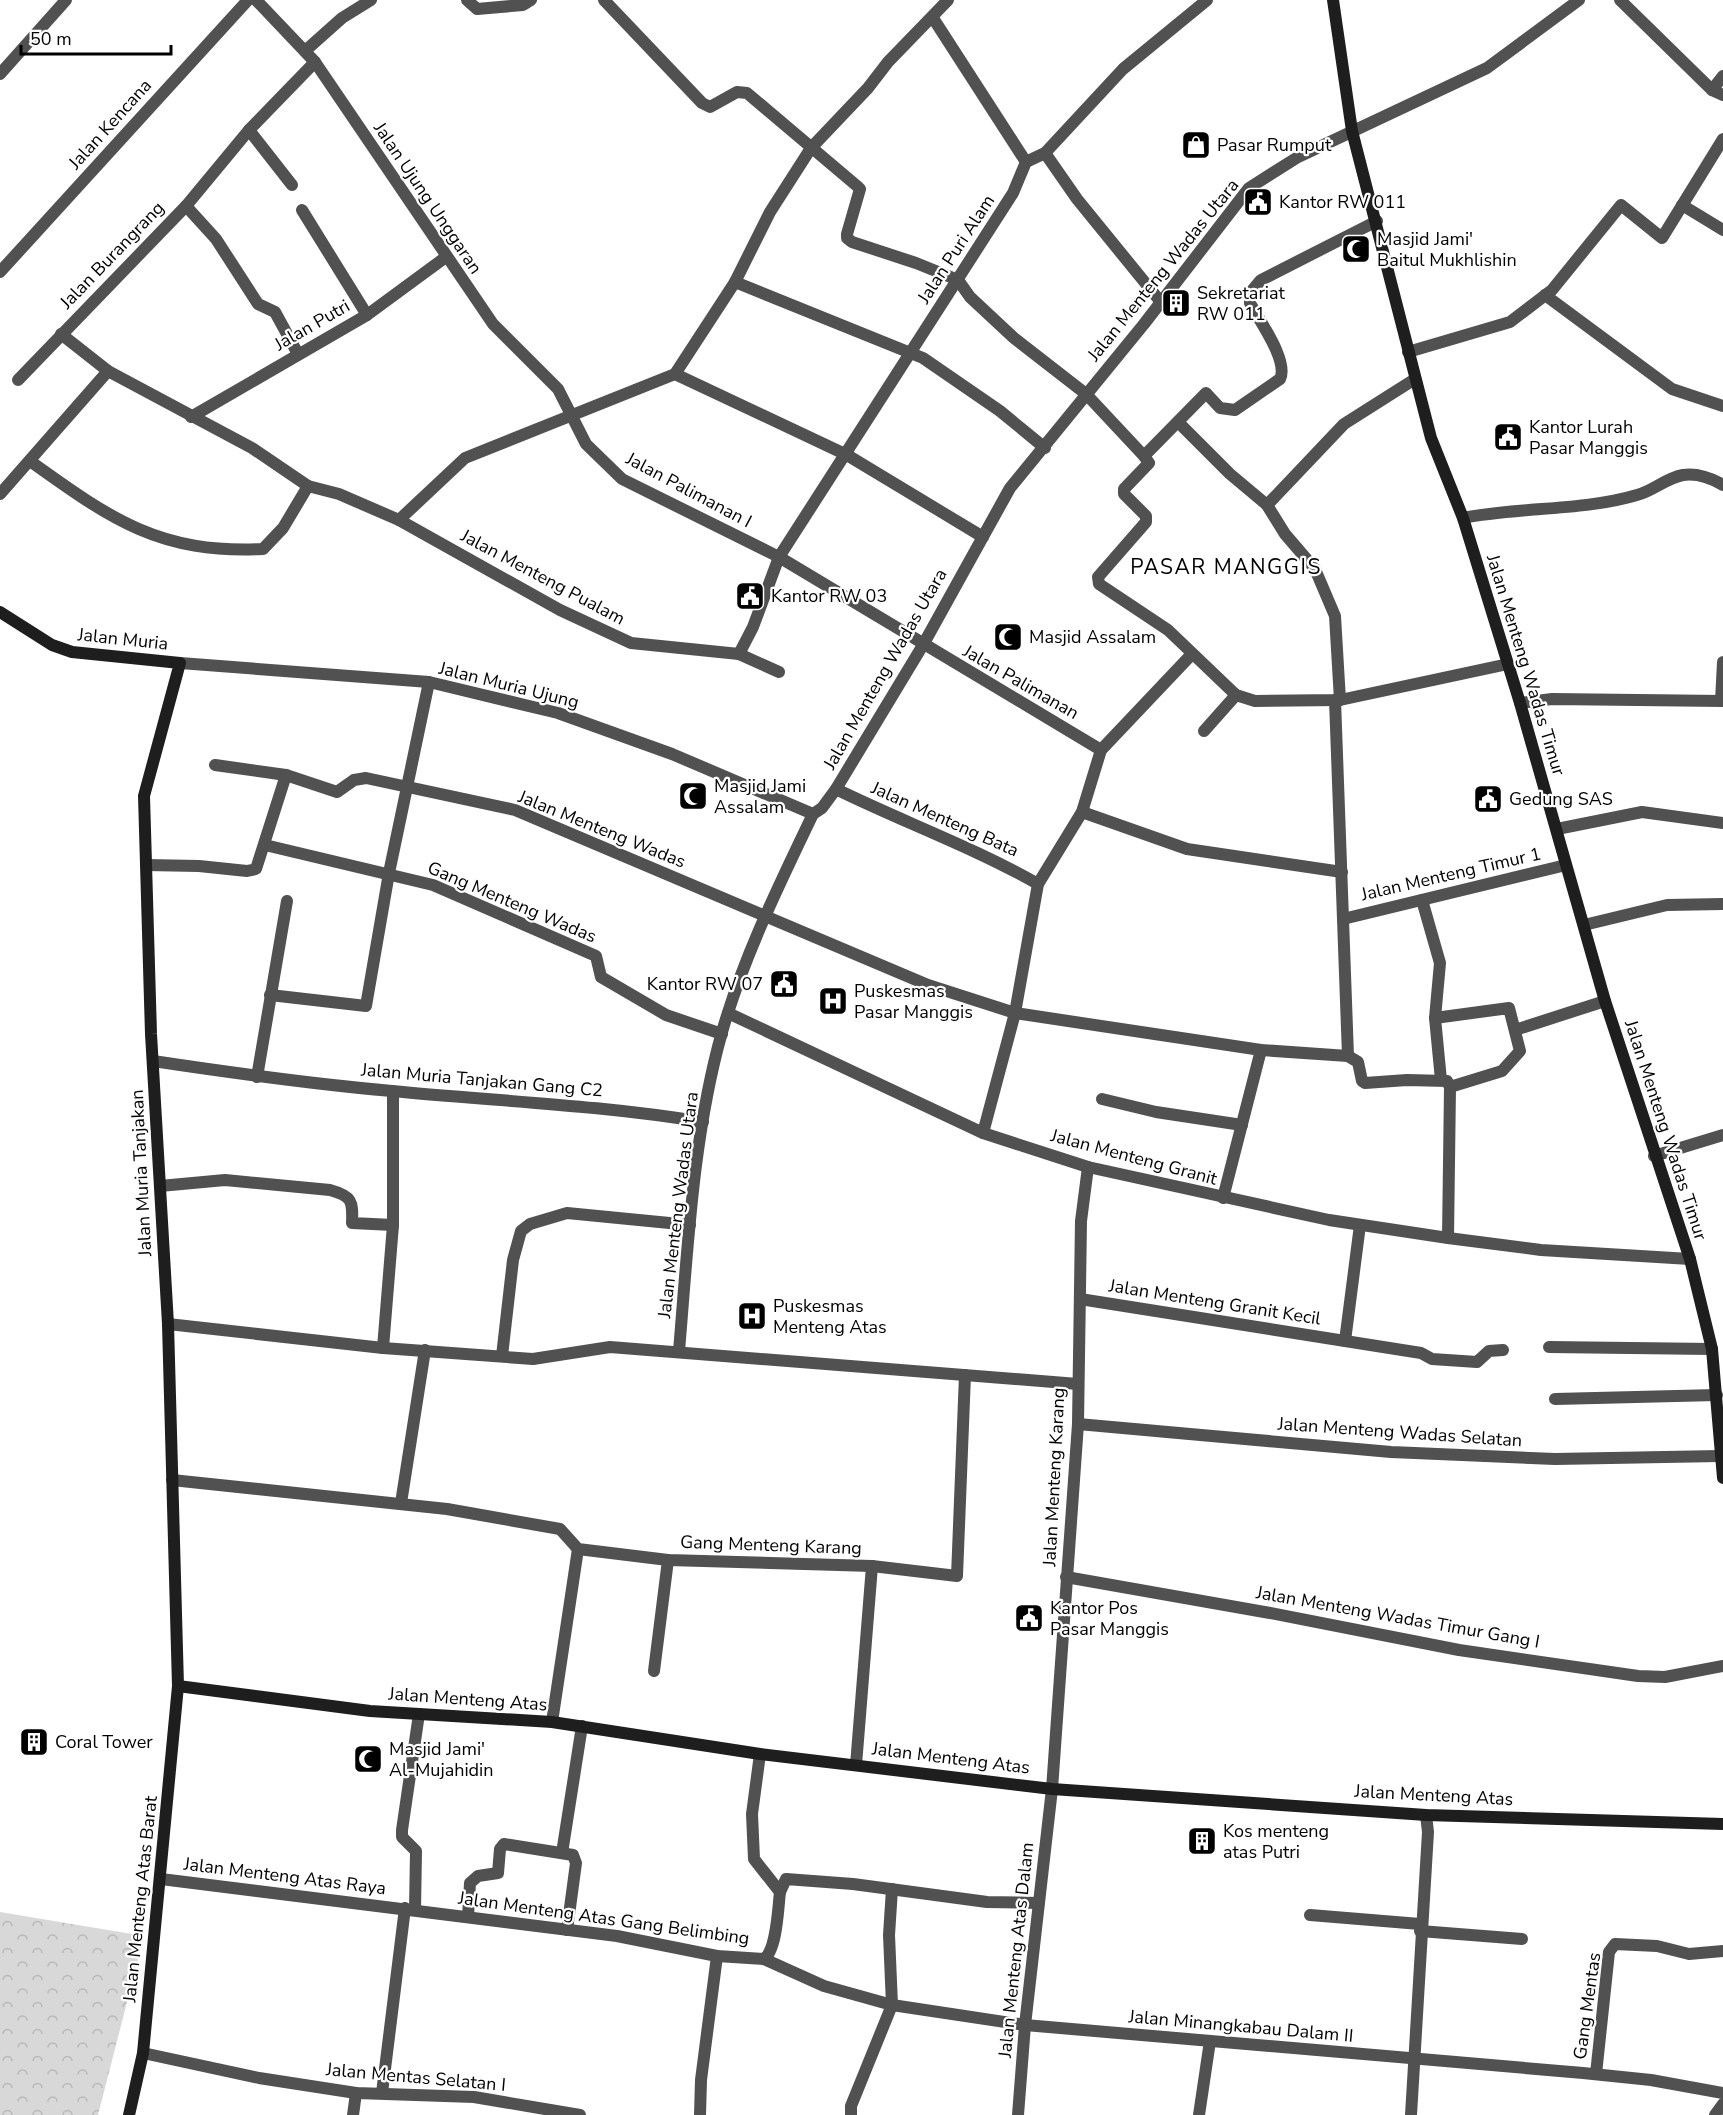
<svg xmlns="http://www.w3.org/2000/svg" width="1723" height="2115" viewBox="0 0 1723 2115" font-family="'Nunito Sans',sans-serif">
	<style>
		.forest { fill: url(#forest-crowns) }
		.lines { fill: none; stroke-linecap: round; stroke-linejoin: round }
		.street { stroke: #515151; stroke-width: 12 }
		.secondary { stroke: #1e1e1e; stroke-width: 12 }
		.labels { text-anchor: middle; dominant-baseline: central; stroke-width: 4.5; stroke-linejoin: round; paint-order: stroke }
		.street-label { font-size: 18px; fill: #000; stroke: #fff }
		.poi-label { font-size: 18px; fill: #000; stroke: #fff; text-anchor: start }
		.quarter-label { font-size: 21px; letter-spacing: 1.5px; fill: #000; stroke: #fff }
	</style>
	<defs>
		<pattern id="forest-crowns" width="20" height="18" patternUnits="userSpaceOnUse" patternTransform="scale(1.5)"><rect width="20" height="18" fill="#d8d8d8"/><path d="M2 6a3 3 0 1 1 6 0M12 15a3 3 0 1 1 6 0" fill="none" stroke="#b8b8b8"/></pattern>
	</defs>
	<rect width="100%" height="100%" fill="#fff"/>
	<path class="forest" d="M0 1912 144 1936 98 2115H0Z"/>
	<g class="lines">
		<g class="street">
			<path d="M256 0 315 62 493 324 558 389 586 444 622 479 779 557 1101 750"/>
			<path d="M467 0 477 9 523 5 531 0"/>
			<path d="M604 0 702 103 710 107 737 92 747 93 857 186 860 189 847 234V238L852 242 916 263 958 280 970 297 1014 338 1086 394 1144 456 1149 463 1124 489V494L1146 516V522L1098 577 1099 584 1168 630 1236 695 1255 701 1340 700 1508 664"/>
			<path d="M1620 0 1712 90 1723 95"/>
			<path d="M933 18 1026 162"/>
			<path d="M305 51 342 18 371 0"/>
			<path d="M0 74 66 0"/>
			<path d="M1712 90 1723 76"/>
			<path d="M249 130 292 185"/>
			<path d="M1045 153 1077 199 1160 301"/>
			<path d="M1682 205 1723 230"/>
			<path d="M186 206 216 239 258 304 275 312 298 354"/>
			<path d="M302 210 367 315"/>
			<path d="M0 272 248 0"/>
			<path d="M735 282 923 358 1000 411 1045 448"/>
			<path d="M1545 295 1672 389 1723 406"/>
			<path d="M61 334 108 371 252 448 308 486 339 494 399 520 560 610 631 643 739 654 753 627 779 557 1013 193 1026 162 1045 153 1123 69 1207 0"/>
			<path d="M1408 352 1510 322 1552 290 1621 205 1662 238 1723 139"/>
			<path d="M675 374 847 455 983 537"/>
			<path d="M18 380 186 206 249 130 315 62"/>
			<path d="M191 417 367 315 446 257"/>
			<path d="M1178 422 1230 474 1267 505 1285 534 1315 569 1335 616 1340 700"/>
			<path d="M1144 456 1206 393 1220 408 1235 410 1280 379C1289 361 1259 320 1250 303V293L1261 280 1377 221"/>
			<path d="M30 461C111 519 159 554 263 549L283 528 308 486"/>
			<path d="M0 494 108 371"/>
			<path d="M1267 505 1344 424 1415 379"/>
			<path d="M1463 518C1518 507 1583 511 1637 495 1653 491 1666 478 1683 475 1697 473 1711 478 1723 485"/>
			<path d="M399 520 465 458 675 374 735 282 770 212 811 148 868 88 888 62 948 0"/>
			<path d="M739 654 779 672"/>
			<path d="M180 663 429 682 558 713 672 754 813 814"/>
			<path d="M1335 700 1348 1056"/>
			<path d="M1721 701 1723 662"/>
			<path d="M1520 703 1552 699 1723 701"/>
			<path d="M1204 731 1236 695"/>
			<path d="M215 765 286 775 337 792 354 780 366 778 515 810 928 985 1015 1013 1261 1050 1348 1056 1358 1062 1362 1081 1365 1083 1407 1080 1447 1081 1450 1087 1448 1238"/>
			<path d="M836 789C903 822 973 847 1038 884"/>
			<path d="M1082 812 1187 849 1342 872"/>
			<path d="M1557 829 1642 812 1723 823"/>
			<path d="M265 845 433 885 596 956 601 977 666 1015 722 1034"/>
			<path d="M146 865 199 866 247 871 256 869 286 775"/>
			<path d="M1422 900 1440 963 1435 1018"/>
			<path d="M1343 919 1566 865"/>
			<path d="M1584 925 1667 905 1723 904"/>
			<path d="M270 995 366 1006 389 873 429 682"/>
			<path d="M728 1013 983 1133 1088 1167 1329 1220 1448 1238 1541 1250 1690 1259"/>
			<path d="M1515 1030 1605 1001"/>
			<path d="M153 1061C233 1073 312 1084 392 1091 496 1101 600 1105 703 1122"/>
			<path d="M257 1077 287 901"/>
			<path d="M1441 1080 1435 1018 1509 1008 1520 1051 1502 1071 1450 1087"/>
			<path d="M1102 1099 1156 1112 1242 1125"/>
			<path d="M983 1133 1015 1013 1038 884 1082 812 1101 750 1192 654"/>
			<path d="M1654 1156 1723 1135"/>
			<path d="M160 1186 225 1180 330 1190C352 1196 353 1201 352 1223L393 1225"/>
			<path d="M1223 1198 1261 1050"/>
			<path d="M1080 1299 1421 1353 1432 1359 1477 1362 1489 1351 1503 1350"/>
			<path d="M168 1324 383 1348 533 1359 610 1347 1078 1384"/>
			<path d="M1345 1341 1360 1225"/>
			<path d="M1549 1347 1712 1349"/>
			<path d="M383 1348 393 1225V1091"/>
			<path d="M679 1351C688 1245 693 1135 722 1032 744 956 779 885 813 814L822 808 836 789 923 645 1010 488 1144 324 1249 188 1298 157 1487 68 1579 0"/>
			<path d="M502 1356 513 1260 521 1231 530 1224 567 1213 690 1225"/>
			<path d="M1555 1399 1717 1395"/>
			<path d="M1078 1424 1391 1452 1555 1459 1720 1456"/>
			<path d="M172 1480 447 1509 560 1529 578 1549 668 1560 872 1566 957 1576 965 1375"/>
			<path d="M401 1503 425 1350"/>
			<path d="M1066 1577 1270 1613 1459 1650 1638 1676 1665 1677 1723 1666"/>
			<path d="M654 1671 668 1560"/>
			<path d="M552 1722 578 1549"/>
			<path d="M856 1765 872 1566"/>
			<path d="M562 1853 582 1726"/>
			<path d="M161 1879 617 1936 717 1956 764 1959C777 1950 778 1908 780 1892L754 1859 752 1814 760 1754"/>
			<path d="M780 1892 786 1879 853 1884 987 1902 1039 1903"/>
			<path d="M415 1910 416 1851 402 1837V1830L419 1714"/>
			<path d="M1310 1915 1420 1924"/>
			<path d="M468 1917 470 1883 478 1876 498 1873 500 1849 504 1844 573 1855 576 1863 567 1930"/>
			<path d="M1420 1931 1522 1939"/>
			<path d="M764 1959 824 1986 892 2005 1025 2025 1583 2073 1651 2080 1723 2093"/>
			<path d="M143 2053 259 2078 356 2093 474 2097 580 2115"/>
			<path d="M1596 2074 1609 1952 1615 1944 1657 1946 1689 1954 1723 1951"/>
			<path d="M382 2093 405 1908"/>
			<path d="M353 2115 356 2093"/>
			<path d="M700 2115 701 2080 717 1956"/>
			<path d="M851 2115V2106L892 2005 889 1935 892 1889"/>
			<path d="M1018 2115 1025 2025 1052 1789 1078 1424 1081 1221 1088 1167"/>
			<path d="M1199 2115 1210 2041"/>
			<path d="M1411 2115 1428 1832 1426 1815"/>
			<path d="M1715 2115 1723 2104"/>
		</g>
		<g class="secondary">
			<path d="M1333 0 1352 131 1431 438 1463 518 1520 703 1605 1001 1690 1259 1712 1349 1723 1478"/>
			<path d="M0 612 52 645 72 652 180 663 144 796 151 1034 168 1324 178 1686 143 2053 129 2115"/>
			<path d="M178 1686 370 1711 552 1722 760 1754 1052 1789 1426 1815 1723 1824"/>
		</g>
	</g>
	<defs>
		<g id="shop-square" transform="scale(1.5)"><rect x="-9" y="-9" width="18" height="18" rx="4" fill="#000" stroke="#fff"/><path d="M-5-2.5h2.3a2.7 3.5 0 0 1 5.4 0H5L5.5 6h-11ZM-1.5-2.5h3a1.5 2.3 0 0 0-3 0Z" fill="#fff"/></g>
		<g id="civic-square" transform="scale(1.5)"><rect x="-9" y="-9" width="18" height="18" rx="4" fill="#000" stroke="#fff"/><path d="M-.6-6.5H3V-4.5H.6V-3L4-1V1h2V6H-6V1h2V-1L-.6-3ZM-1.2 2.5V6h2.4V2.5Z" fill="#fff"/></g>
		<g id="mosque-square" transform="scale(1.5)"><rect x="-9" y="-9" width="18" height="18" rx="4" fill="#000" stroke="#fff"/><path d="M3.5-4.9A6 6 0 1 0 3.5 4.9A5 5 0 1 1 3.5-4.9Z" fill="#fff"/></g>
		<g id="building-square" transform="scale(1.5)"><rect x="-9" y="-9" width="18" height="18" rx="4" fill="#000" stroke="#fff"/><path d="M-4-6H4V6H1V3H-1V6H-4ZM-2.5-4.3h1.7v1.8h-1.7ZM.8-4.3h1.7v1.8H.8ZM-2.5-1h1.7V.8h-1.7ZM.8-1h1.7V.8H.8Z" fill="#fff"/></g>
		<g id="hospital-square" transform="scale(1.5)"><rect x="-9" y="-9" width="18" height="18" rx="4" fill="#000" stroke="#fff"/><path d="M-5-5h3v3.5h4V-5h3V5h-3V1.5h-4V5h-3Z" fill="#fff"/></g>
	</defs>
	<g fill-rule="evenodd">
		<use href="#shop-square" x="1196" y="145"/>
		<use href="#civic-square" x="1258" y="202"/>
		<use href="#mosque-square" x="1356" y="249"/>
		<use href="#building-square" x="1176" y="303"/>
		<use href="#civic-square" x="1508" y="437"/>
		<use href="#civic-square" x="750" y="596"/>
		<use href="#mosque-square" x="1008" y="637"/>
		<use href="#mosque-square" x="693" y="796"/>
		<use href="#civic-square" x="1488" y="799"/>
		<use href="#civic-square" x="784" y="984"/>
		<use href="#hospital-square" x="833" y="1001"/>
		<use href="#hospital-square" x="752" y="1316"/>
		<use href="#civic-square" x="1029" y="1618"/>
		<use href="#building-square" x="34" y="1742"/>
		<use href="#mosque-square" x="368" y="1759"/>
		<use href="#building-square" x="1202" y="1841"/>
	</g>
	<g class="labels">
		<g class="street-label">
			<text transform="translate(110 124) rotate(-48)">Jalan Kencana</text>
			<text transform="translate(428 198) rotate(56)">Jalan Ujung Unggaran</text>
			<text transform="translate(956 249) rotate(-57)">Jalan Puri Alam</text>
			<text transform="translate(112 255) rotate(-46)">Jalan Burangrang</text>
			<text transform="translate(1163 270) rotate(-51)">Jalan Menteng Wadas Utara</text>
			<text transform="translate(312 325) rotate(-30)">Jalan Putri</text>
			<text transform="translate(689 490) rotate(28)">Jalan Palimanan I</text>
			<text transform="translate(543 577) rotate(28)">Jalan Menteng Pualam</text>
			<text transform="translate(123 639) rotate(6)">Jalan Muria</text>
			<text transform="translate(1526 665) rotate(73)">Jalan Menteng Wadas Timur</text>
			<text transform="translate(885 669) rotate(-60)">Jalan Menteng Wadas Utara</text>
			<text transform="translate(1021 682) rotate(30)">Jalan Palimanan</text>
			<text transform="translate(509 685) rotate(14)">Jalan Muria Ujung</text>
			<text transform="translate(945 819) rotate(24)">Jalan Menteng Bata</text>
			<text transform="translate(602 829) rotate(22)">Jalan Menteng Wadas</text>
			<text transform="translate(1451 874) rotate(-13)">Jalan Menteng Timur 1</text>
			<text transform="translate(512 902) rotate(23)">Gang Menteng Wadas</text>
			<text transform="translate(482 1080) rotate(5)">Jalan Muria Tanjakan Gang C2</text>
			<text transform="translate(1666 1130) rotate(72)">Jalan Menteng Wadas Timur</text>
			<text transform="translate(1134 1157) rotate(15)">Jalan Menteng Granit</text>
			<text transform="translate(141 1173) rotate(-93)">Jalan Muria Tanjakan</text>
			<text transform="translate(678 1205) rotate(-83)">Jalan Menteng Wadas Utara</text>
			<text transform="translate(1215 1302) rotate(9)">Jalan Menteng Granit Kecil</text>
			<text transform="translate(1400 1432) rotate(4)">Jalan Menteng Wadas Selatan</text>
			<text transform="translate(1054 1477) rotate(-87)">Jalan Menteng Karang</text>
			<text transform="translate(771 1545) rotate(2)">Gang Menteng Karang</text>
			<text transform="translate(1398 1617) rotate(10)">Jalan Menteng Wadas Timur Gang I</text>
			<text transform="translate(468 1699) rotate(4)">Jalan Menteng Atas</text>
			<text transform="translate(951 1758) rotate(7)">Jalan Menteng Atas</text>
			<text transform="translate(1434 1795) rotate(3)">Jalan Menteng Atas</text>
			<text transform="translate(285 1876) rotate(7)">Jalan Menteng Atas Raya</text>
			<text transform="translate(140 1899) rotate(-84)">Jalan Menteng Atas Barat</text>
			<text transform="translate(604 1918) rotate(8)">Jalan Menteng Atas Gang Belimbing</text>
			<text transform="translate(1016 1950) rotate(-84)">Jalan Menteng Atas Dalam</text>
			<text transform="translate(1587 2006) rotate(-82)">Gang Mentas</text>
			<text transform="translate(1241 2026) rotate(5)">Jalan Minangkabau Dalam II</text>
			<text transform="translate(416 2077) rotate(5)">Jalan Mentas Selatan I</text>
		</g>
		<g class="poi-label">
			<text x="1217" y="145">Pasar Rumput</text>
			<text x="1279" y="202">Kantor RW 011</text>
			<text x="1377" y="239">Masjid Jami'<tspan x="1377" dy="21">Baitul Mukhlishin</tspan></text>
			<text x="1197" y="293">Sekretariat<tspan x="1197" dy="21">RW 011</tspan></text>
			<text x="1529" y="427">Kantor Lurah<tspan x="1529" dy="21">Pasar Manggis</tspan></text>
			<text x="771" y="596">Kantor RW 03</text>
			<text x="1029" y="637">Masjid Assalam</text>
			<text x="714" y="786">Masjid Jami<tspan x="714" dy="21">Assalam</tspan></text>
			<text x="1509" y="799">Gedung SAS</text>
			<text x="763" y="984" text-anchor="end">Kantor RW 07</text>
			<text x="854" y="991">Puskesmas<tspan x="854" dy="21">Pasar Manggis</tspan></text>
			<text x="773" y="1306">Puskesmas<tspan x="773" dy="21">Menteng Atas</tspan></text>
			<text x="1050" y="1608">Kantor Pos<tspan x="1050" dy="21">Pasar Manggis</tspan></text>
			<text x="55" y="1742">Coral Tower</text>
			<text x="389" y="1749">Masjid Jami'<tspan x="389" dy="21">Al-Mujahidin</tspan></text>
			<text x="1223" y="1831">Kos menteng<tspan x="1223" dy="21">atas Putri</tspan></text>
		</g>
		<g class="quarter-label">
			<text x="1226" y="567">PASAR MANGGIS</text>
		</g>
	</g>
	<path d="M21 45v9h150v-9" fill="none" stroke="#000000" stroke-width="3"/>
	<text x="30" y="45" font-size="18" fill="#000000" stroke="#ffffff" stroke-width="4.5" paint-order="stroke">50 m</text>
</svg>
